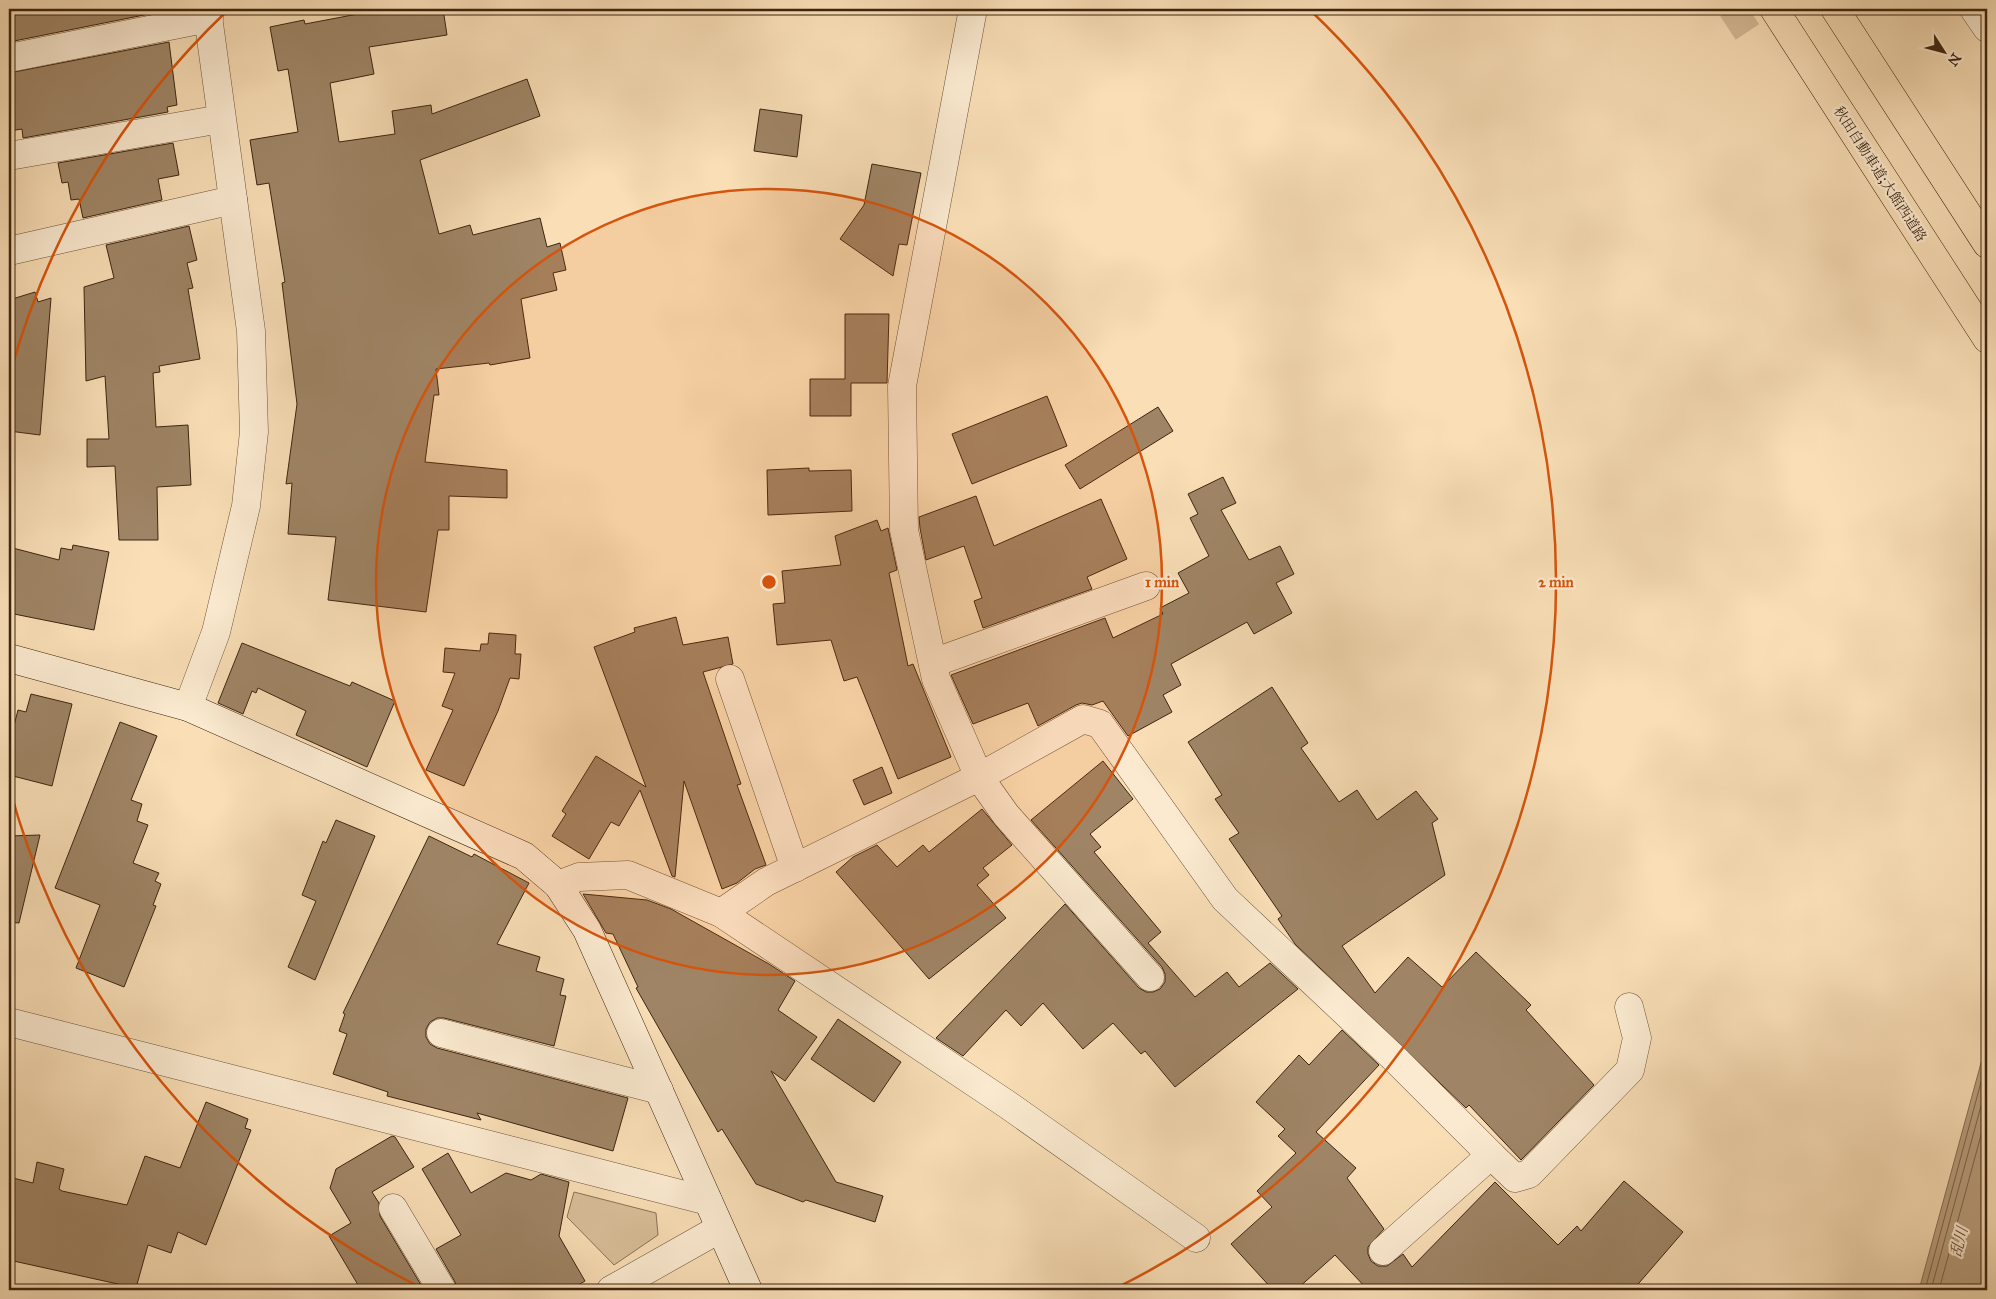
<svg xmlns="http://www.w3.org/2000/svg" width="1996" height="1299" viewBox="0 0 1996 1299" font-family="'IM FELL Great Primer','Noto Serif JP',serif">
	<style>
		.green { fill: #d9bf9a; stroke: #8b7255 }
		.water { fill: #b99f7e; stroke: #876e52 }
		.lines { fill: none; stroke-linecap: round; stroke-linejoin: round }
		.shore { stroke: #7b6247; stroke-width: 1 }
		.building { fill: #9f8566; stroke: #3d2510 }
		.street-tunnel { stroke: #d3b995; stroke-width: 28; stroke-dasharray: 28 14; stroke-linecap: butt }
		.street-casing { stroke: #6c533a; stroke-width: 29 }
		.secondary-casing { stroke: #3d2510; stroke-width: 29 }
		.highway-casing { stroke: #3d2510; stroke-width: 29 }
		.street { stroke: #fbead0; stroke-width: 28 }
		.secondary { stroke: #fbead0; stroke-width: 28 }
		.highway { stroke: #f9deb6; stroke-width: 28 }
		.ring { fill: none; stroke: #d7540c; stroke-width: 2.5 }
		.labels { text-anchor: middle; dominant-baseline: central; stroke-width: 4.5; stroke-linejoin: round; paint-order: stroke }
		.street-label { font-size: 14px; fill: #3d2510; stroke: #fbead0 }
		.water-label { font-size: 15px; font-style: italic; fill: #624a31; stroke: #fbead0 }
		.centre { fill: #d7540c; stroke: #fbead0; stroke-width: 2.5 }
		.ring-label { font-size: 15px; text-anchor: middle; font-weight: bold; fill: #d7540c; stroke: #fbead0; stroke-width: 4.5; stroke-linejoin: round; paint-order: stroke }
	</style>
	<rect width="100%" height="100%" fill="#f9deb6"/>
	<filter id="stains"><feTurbulence type="fractalNoise" baseFrequency=".004" numOctaves="4"/><feColorMatrix values="0 0 0 0 .2 0 0 0 0 .09 0 0 0 0 .02 0 0 0 .5 -.17"/></filter>
	<radialGradient id="worn" r=".72"><stop offset=".6" stop-color="#630" stop-opacity="0"/><stop offset="1" stop-color="#630" stop-opacity=".3"/></radialGradient>
	<path class="green" d="M574 1192 656 1213 658 1235 614 1265 567 1217Z"/>
	<path class="water" d="M1987 1041V1290H1919Z"/>
	<g class="lines">
		<g class="shore">
			<path d="M1925 1290 1987 1060"/>
			<path d="M1931 1290 1987 1084"/>
			<path d="M1939 1290 1987 1113"/>
		</g>
	</g>
	<g class="building">
		<path d="M9 9H164V11L9 42Z"/>
		<path d="M384 9H443L447 35 369 47 374 74 330 83 339 142 395 134 392 111 431 105 432 114 527 79 540 116 420 160 439 234 470 225 473 235 540 218 547 247 560 243 566 270 553 273 557 290 521 299 530 358 490 365 489 363 436 369 439 395H434L425 462 507 470V498L449 496V530H438L426 612 328 600 336 537 288 534 292 483 286 484 297 404 282 283 285 282 269 183 257 185 250 140 298 132 288 69 278 71 270 27 304 20 305 24Z"/>
		<path d="M169 42 177 105 167 107 168 112 23 138 22 129 9 131V73Z"/>
		<path d="M760 109 802 115 797 157 754 151Z"/>
		<path d="M173 143 179 175 158 179 162 200 83 218 79 199 71 200 68 182 62 183 58 163Z"/>
		<path d="M872 164 921 173 907 245 899 244 893 276 840 239 864 205Z"/>
		<path d="M189 226 197 260 187 263 193 288 188 289 200 359 159 366 160 372 153 373 156 427 188 425 191 485 157 487 158 540H119L115 466 87 467V439H109L105 376 86 381 84 287 114 278 106 245Z"/>
		<path d="M35 292 38 302 51 298 40 435 9 431V300Z"/>
		<path d="M845 314H889L887 383H851V416H810V379H845Z"/>
		<path d="M1047 396 1067 446 972 484 952 434Z"/>
		<path d="M1158 407 1173 431 1080 489 1065 465Z"/>
		<path d="M809 468V471L851 470 852 511 768 515 767 470Z"/>
		<path d="M1223 477 1236 503 1221 510 1249 560 1280 546 1294 574 1276 583 1292 613 1254 634 1247 622 1171 664 1181 685 1163 695 1172 712 1128 736 1103 701 1092 705 1082 703 1076 705 1038 726 1028 703 973 724 951 675 1105 618 1113 638 1163 614 1160 608 1189 593 1178 573 1209 556 1190 518 1198 514 1188 494Z"/>
		<path d="M976 496 994 546 1101 499 1127 559 1087 577 1092 589 983 628 974 601 982 598 964 546 926 560 920 528 919 517Z"/>
		<path d="M877 520 881 531 888 528 897 570 889 573 908 666 913 664 951 757 898 779 857 677 844 681 831 640 777 645 773 604 785 603 782 571 841 565 835 536Z"/>
		<path d="M73 545 109 552 94 630 9 613V547L59 560 61 548 72 550Z"/>
		<path d="M676 617 683 645 728 637 733 664 703 672 741 784 737 785 766 865 755 869 737 883 722 889 684 781 675 877 672 876 640 790 619 826 611 822 589 859 552 836 566 814 562 811 596 756 646 787 594 647 635 632 634 628Z"/>
		<path d="M489 633 516 635 515 654H521L519 679 510 678 498 711 464 786 426 770 453 710 442 706 455 673 443 672 445 648 480 651 481 644H488Z"/>
		<path d="M242 643 350 686 352 682 395 701 367 767 296 735 306 711 258 688 256 693 252 691 243 714 218 703Z"/>
		<path d="M1272 687 1308 743 1301 748 1339 802 1357 790 1377 820 1416 791 1438 819 1432 823 1445 875 1342 946 1375 993 1408 957 1442 987 1476 952 1531 1005 1526 1010 1594 1085 1521 1160 1469 1105 1466 1108 1295 944 1278 919 1282 916 1229 839 1239 833 1215 799 1222 795 1188 742Z"/>
		<path d="M31 694 72 704 52 786 9 775V745L18 710 26 712Z"/>
		<path d="M120 722 157 736 131 800 142 804 137 821 148 825 133 863 159 873 155 881 161 884 153 905 156 906 124 987 76 968 100 905 55 888Z"/>
		<path d="M1103 761 1133 799 1090 834 1101 847 1094 852 1161 932 1148 943 1195 997 1227 972 1239 987 1270 963 1298 989 1175 1087 1145 1051 1141 1054 1113 1023 1083 1049 1043 1003 1021 1026 1006 1010 963 1056 936 1038 1065 904 1139 988 1146 992H1153L1160 989 1165 982V974L1162 967 1031 820Z"/>
		<path d="M882 767 892 793 864 805 853 780Z"/>
		<path d="M982 809 1012 845 983 868 989 875 977 885 1006 918 929 979 836 872 853 857 877 845 897 867 923 845 929 852Z"/>
		<path d="M336 820 375 836 315 980 288 967 316 901 302 895 323 841 326 843Z"/>
		<path d="M40 835 19 923 9 922V836Z"/>
		<path d="M429 836 472 857 474 854 529 883 497 944 540 957 536 971 564 979 560 995 566 996 554 1046 444 1018H437L430 1022 426 1029V1037L430 1044 437 1048 628 1098 613 1151 477 1113 481 1120 387 1096 388 1092 333 1074 347 1034 339 1031 345 1014 343 1013Z"/>
		<path d="M583 894 647 900 671 909 769 964 795 981 778 1010 817 1037 785 1081 771 1071 836 1182 883 1196 875 1222 806 1200 803 1202 756 1184 722 1129 718 1132 636 988 638 987 613 934 606 933Z"/>
		<path d="M838 1019 901 1062 874 1102 811 1059Z"/>
		<path d="M1342 1030 1379 1065 1316 1132 1356 1168 1347 1178 1384 1229 1368 1247V1254L1371 1261 1378 1266H1387L1403 1254 1412 1267 1495 1182 1558 1245 1577 1226 1581 1231 1624 1181 1683 1232 1633 1290H1368L1335 1255 1296 1290H1273L1231 1244 1272 1207 1257 1191 1296 1153 1278 1136 1285 1129 1256 1102 1299 1055 1309 1065Z"/>
		<path d="M206 1102 248 1119 245 1128 251 1130 206 1245 178 1232 171 1253 148 1245 136 1288 9 1260V1177L33 1183 37 1162 64 1169 59 1189 62 1191 127 1205 145 1156 180 1168Z"/>
		<path d="M392 1136 395 1137 414 1167 372 1192 379 1203 380 1216 424 1290H361L329 1236 351 1223 330 1188 336 1169Z"/>
		<path d="M448 1153 471 1193 506 1173 531 1180 541 1174 569 1182 559 1236 585 1281 570 1290H458L455 1282 436 1249 461 1235 422 1169Z"/>
	</g>
	<g class="lines">
		<path class="street-tunnel" d="M1728 28 1757 9"/>
		<g class="street-casing">
			<g id="street">
				<path d="M973 9 902 386 904 530 936 679 979 777 1006 815 1150 977"/>
				<path d="M1974 9 1987 28"/>
				<path d="M9 58 209 18"/>
				<path d="M9 156 221 119"/>
				<path d="M9 251 233 200"/>
				<path d="M933 663 1146 586"/>
				<path d="M730 679 795 868"/>
				<path d="M188 707 216 632 246 506 254 432 251 331 207 9"/>
				<path d="M558 885 579 877 628 875 721 913 766 882 979 777 1083 719 1100 724 1225 899 1394 1058 1491 1155 1383 1251"/>
				<path d="M721 913 1008 1105 1196 1238"/>
				<path d="M9 1022 708 1201"/>
				<path d="M441 1033 659 1090"/>
				<path d="M1491 1155 1515 1178 1529 1174 1630 1070 1637 1038 1629 1007"/>
				<path d="M393 1208 442 1290"/>
				<path d="M611 1290 719 1229"/>
			</g>
		</g>
		<g class="secondary-casing">
			<path id="secondary" d="M9 658 188 707 524 856 558 885 587 930 748 1290"/>
		</g>
		<g class="highway-casing">
			<g id="highway">
				<path d="M1774 9 1987 339"/>
				<path d="M1835 9 1987 244"/>
			</g>
		</g>
		<use href="#street" class="street"/>
		<use href="#secondary" class="secondary"/>
		<use href="#highway" class="highway"/>
	</g>
	<circle cx="769" cy="582" r="393" fill="#d7540c" fill-opacity=".12"/>
	<g class="ring">
		<circle cx="769" cy="582" r="393"/>
		<path d="M424 1289A787 787 0 0 1 9 786M9 378A787 787 0 0 1 227 11M1311 11A787 787 0 0 1 1114 1289"/>
	</g>
	<g class="labels">
		<g class="street-label">
			<text transform="translate(1880 174) rotate(57)">秋田自動車道;大館西道路</text>
		</g>
		<g class="water-label">
			<text transform="translate(1959 1242) rotate(-75)">乱川</text>
		</g>
	</g>
	<circle cx="769" cy="582" r="8" class="centre"/>
	<g class="ring-label">
		<text x="1162" y="587">1 min</text>
		<text x="1556" y="587">2 min</text>
	</g>
	<rect width="1996" height="1299" fill="none" stroke="#f9deb6" stroke-width="30"/>
	<rect x="10" y="10" width="1976" height="1279" fill="none" stroke="#3d2510" stroke-width="2.5"/>
	<rect x="15" y="15" width="1966" height="1269" fill="none" stroke="#3d2510"/>
	<g transform="translate(1944 52) rotate(126)" stroke="#fbead0" stroke-width="4" paint-order="stroke">
	<path d="M0-4L9 19L0 12L-9 19Z" fill="#3d2510"/>
	<text y="-8" font-size="14" font-weight="bold" text-anchor="middle" fill="#3d2510">N</text>
	</g>
	<rect width="100%" height="100%" filter="url(#stains)"/>
	<rect width="100%" height="100%" fill="url(#worn)"/>
</svg>
